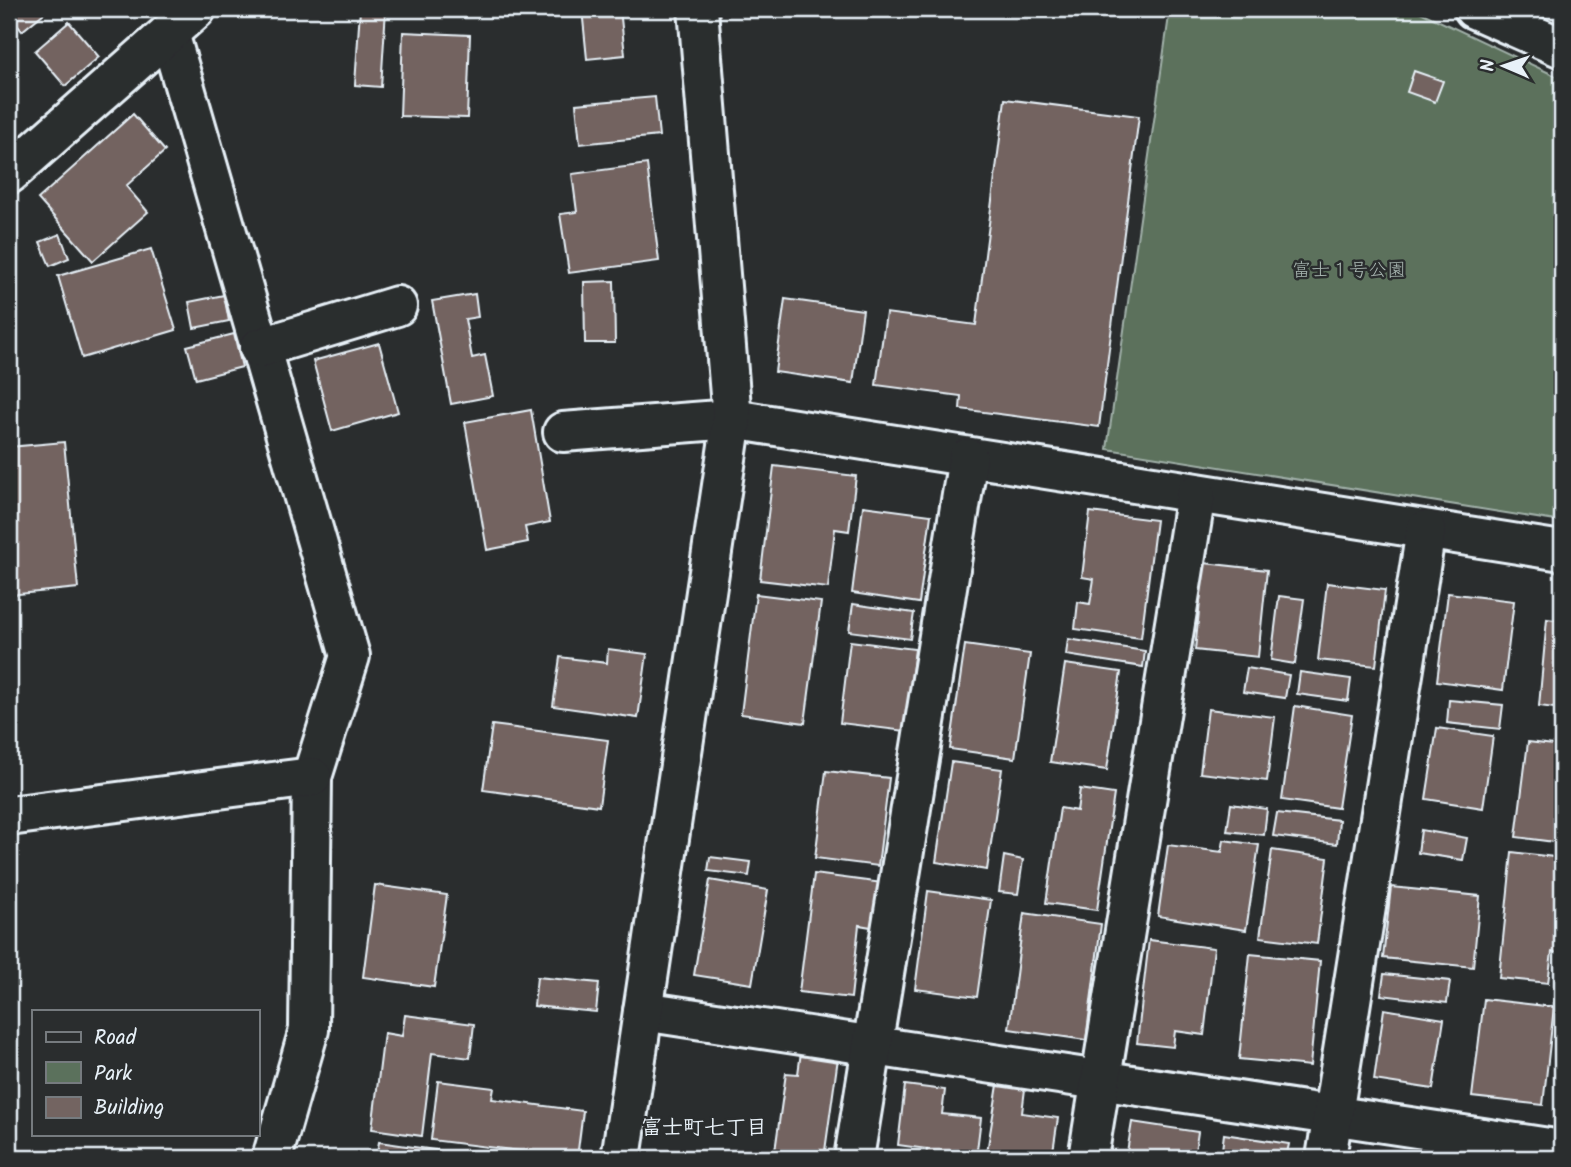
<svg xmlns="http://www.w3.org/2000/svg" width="1571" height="1167" viewBox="0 0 1571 1167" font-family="Kalam,'Klee One',sans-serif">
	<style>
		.green { fill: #5b715c; stroke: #a2b1aa; stroke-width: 2 }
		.building { fill: #736461; stroke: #e8f1f8; stroke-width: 2 }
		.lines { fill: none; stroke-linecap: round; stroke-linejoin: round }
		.minor-casing { stroke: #e8f1f8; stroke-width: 44 }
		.minor { stroke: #2a2d2e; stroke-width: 38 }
		.labels { text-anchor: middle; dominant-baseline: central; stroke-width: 5; stroke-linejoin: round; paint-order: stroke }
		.park-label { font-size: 19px; fill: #a9b7b2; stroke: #2a2d2e }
		.neighbourhood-label { font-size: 21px; font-weight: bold; fill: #e8f1f8; stroke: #2a2d2e }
	</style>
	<rect width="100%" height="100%" fill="#2a2d2e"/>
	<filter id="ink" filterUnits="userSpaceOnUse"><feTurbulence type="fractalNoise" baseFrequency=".0143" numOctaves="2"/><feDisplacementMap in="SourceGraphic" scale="14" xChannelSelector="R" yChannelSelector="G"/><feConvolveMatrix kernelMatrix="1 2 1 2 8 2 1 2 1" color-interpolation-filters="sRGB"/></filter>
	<g filter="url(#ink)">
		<path class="green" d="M1170 9H1414L1562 79V522L1107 449Z"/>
		<g class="building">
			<path d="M9 9H49L22 31 9 15Z"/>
			<path d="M360 9H386L381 87 355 85Z"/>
			<path d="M582 9H620L625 55 587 59Z"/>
			<path d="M69 22 99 57 65 86 35 51Z"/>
			<path d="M403 32 470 35 467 118 400 116Z"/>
			<path d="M1414 71 1443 81 1435 102 1407 92Z"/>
			<path d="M655 97 659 136 580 144 576 104Z"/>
			<path d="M1005 99 1139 116 1099 427 960 409 961 396 876 385 886 313 976 325Z"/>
			<path d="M133 114 165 151 126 186 148 212 93 261 38 199Z"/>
			<path d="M647 164 659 261 569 273 560 214 577 212 572 174Z"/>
			<path d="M60 234 69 258 50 266 40 242Z"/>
			<path d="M151 249 176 330 82 358 58 276Z"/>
			<path d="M614 281 615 343H585L584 282Z"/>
			<path d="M475 294 478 317 465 319 472 358 485 355 493 396 451 404 432 301Z"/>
			<path d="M224 295 229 321 194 328 189 302Z"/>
			<path d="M785 299 863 310 853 383 775 372Z"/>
			<path d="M234 334 242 367 196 379 187 346Z"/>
			<path d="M379 343 398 412 332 431 313 361Z"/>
			<path d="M531 410 550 522 525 527 528 542 487 550 465 422Z"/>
			<path d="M64 442 78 588 9 595V447Z"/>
			<path d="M774 466 856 476 849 531 835 529 828 588 760 580Z"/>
			<path d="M863 506 931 515 919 603 852 593Z"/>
			<path d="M1090 512 1156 520 1141 638 1075 629 1078 602 1090 604 1094 579 1082 577Z"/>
			<path d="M1204 563 1267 570 1258 657 1195 650Z"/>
			<path d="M1327 583 1385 590 1376 666 1318 660Z"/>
			<path d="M1448 593 1514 601 1503 690 1437 681Z"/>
			<path d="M756 594 821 602 805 723 741 714Z"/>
			<path d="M1279 596 1304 599 1295 664 1271 660Z"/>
			<path d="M853 604 914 613 910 639 849 631Z"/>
			<path d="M1547 619 1562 621V709L1539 706Z"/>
			<path d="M1068 639 1145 651 1143 667 1066 655Z"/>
			<path d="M850 641 915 649 905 731 840 723Z"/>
			<path d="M965 645 1030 654 1015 758 950 749Z"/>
			<path d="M608 649 647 654 638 718 553 706 560 657 607 663Z"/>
			<path d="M1065 664 1121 672 1107 770 1050 762Z"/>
			<path d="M1247 668 1289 675 1285 698 1243 692Z"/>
			<path d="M1300 672 1351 679 1348 701 1297 694Z"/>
			<path d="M1449 700 1503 705 1500 729 1447 723Z"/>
			<path d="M1295 706 1352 715 1338 808 1282 800Z"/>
			<path d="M1208 709 1275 717 1267 781 1200 773Z"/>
			<path d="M1557 717H1562V737L1554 736Z"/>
			<path d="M492 725 608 740 599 806 483 790Z"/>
			<path d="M1437 728 1493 736 1483 808 1426 799Z"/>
			<path d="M1528 742 1562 746V843L1516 837Z"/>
			<path d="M951 762 1002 769 987 870 936 862Z"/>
			<path d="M826 771 889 778 878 866 815 858Z"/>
			<path d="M1080 789 1114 794 1097 910 1046 903 1060 808 1077 811Z"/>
			<path d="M1231 804 1267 809 1264 835 1227 831Z"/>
			<path d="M1277 813 1339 820 1337 844 1273 836Z"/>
			<path d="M1421 830 1467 838 1463 860 1418 853Z"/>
			<path d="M1224 840 1259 845 1246 930 1158 916 1168 845 1222 852Z"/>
			<path d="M1272 850 1328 858 1317 944 1260 937Z"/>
			<path d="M1512 852 1562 858V953L1552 952 1548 983 1499 978Z"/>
			<path d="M1004 856 1023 860 1018 894 999 892Z"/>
			<path d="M710 857 751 862 749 876 708 871Z"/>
			<path d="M814 874 883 883 877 928 859 925 851 998 799 992Z"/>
			<path d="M710 880 768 890 752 984 694 975Z"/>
			<path d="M375 885 447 895 434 987 363 977Z"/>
			<path d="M1391 887 1480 896 1473 967 1383 958Z"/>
			<path d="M928 891 991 900 977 997 915 989Z"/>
			<path d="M1024 913 1101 924 1086 1040 1009 1029Z"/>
			<path d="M1149 940 1214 948 1204 1035 1175 1031 1173 1047 1137 1043Z"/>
			<path d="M1250 954 1320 961 1310 1066 1239 1059Z"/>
			<path d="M1384 974 1450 981 1447 1003 1381 995Z"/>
			<path d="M537 977 599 983 596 1012 534 1006Z"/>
			<path d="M1484 999 1554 1007 1543 1105 1472 1097Z"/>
			<path d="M1384 1009 1444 1019 1433 1089 1374 1080Z"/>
			<path d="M405 1015 474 1024 470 1058 432 1053 422 1136 372 1129 384 1033 402 1036Z"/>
			<path d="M801 1052 838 1058 824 1158 775 1151 786 1073 798 1074Z"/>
			<path d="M438 1081 494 1088 492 1099 583 1111 577 1158 431 1140Z"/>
			<path d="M905 1085 945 1090 942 1114 981 1118 976 1158H926L927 1149 898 1145Z"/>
			<path d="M998 1085 1025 1089 1022 1113 1058 1118 1052 1158H986Z"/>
			<path d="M1132 1122 1198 1132 1194 1158H1126Z"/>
			<path d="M1224 1134 1289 1144 1286 1158H1221Z"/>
			<path d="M379 1142 463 1154 462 1158H376Z"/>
			<path d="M1364 1150 1417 1155 1416 1158H1363Z"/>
		</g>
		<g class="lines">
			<g class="minor-casing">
				<g id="minor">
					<path d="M1474 9 1562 48"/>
					<path d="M169 33 350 656 312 777 309 1030 272 1158"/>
					<path d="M9 174 196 9"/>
					<path d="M259 348 397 306"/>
					<path d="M563 432 732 419 1562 551"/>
					<path d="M9 816 312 777"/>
					<path d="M643 1011 1562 1150"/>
					<path d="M621 1158 732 419 698 9"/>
					<path d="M854 1158 968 458"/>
					<path d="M1088 1158 1196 494"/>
					<path d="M1326 1158 1426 530"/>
				</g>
			</g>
			<use href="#minor" class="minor"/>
		</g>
	</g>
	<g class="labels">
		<g class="park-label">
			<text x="1349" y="271">富士１号公園</text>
		</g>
		<g class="neighbourhood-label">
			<text x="704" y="1128">富士町七丁目</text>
		</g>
	</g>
	<rect width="1571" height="1167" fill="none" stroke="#2a2d2e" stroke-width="35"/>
	<rect x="18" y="18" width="1536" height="1132" fill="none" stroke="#e8f1f8" stroke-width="2.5" filter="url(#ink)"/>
	<rect x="32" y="1010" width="228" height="126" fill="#2a2d2e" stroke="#767b7f" stroke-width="2"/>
	<rect x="46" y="1032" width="35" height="10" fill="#2a2d2e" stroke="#767b7f" stroke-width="2"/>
	<text x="94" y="1044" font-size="21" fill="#e8f1f8">Road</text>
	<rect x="46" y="1062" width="35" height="21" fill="#5b715c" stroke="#767b7f" stroke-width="2"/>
	<text x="94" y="1080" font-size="21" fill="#e8f1f8">Park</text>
	<rect x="46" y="1097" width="35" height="21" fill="#736461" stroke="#767b7f" stroke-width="2"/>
	<text x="94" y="1114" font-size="21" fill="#e8f1f8">Building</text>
	<g transform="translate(1504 66) rotate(272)" stroke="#2a2d2e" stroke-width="5" paint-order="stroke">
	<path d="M0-5L12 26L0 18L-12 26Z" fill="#e8f1f8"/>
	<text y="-10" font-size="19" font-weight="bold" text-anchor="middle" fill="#e8f1f8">N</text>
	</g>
</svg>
